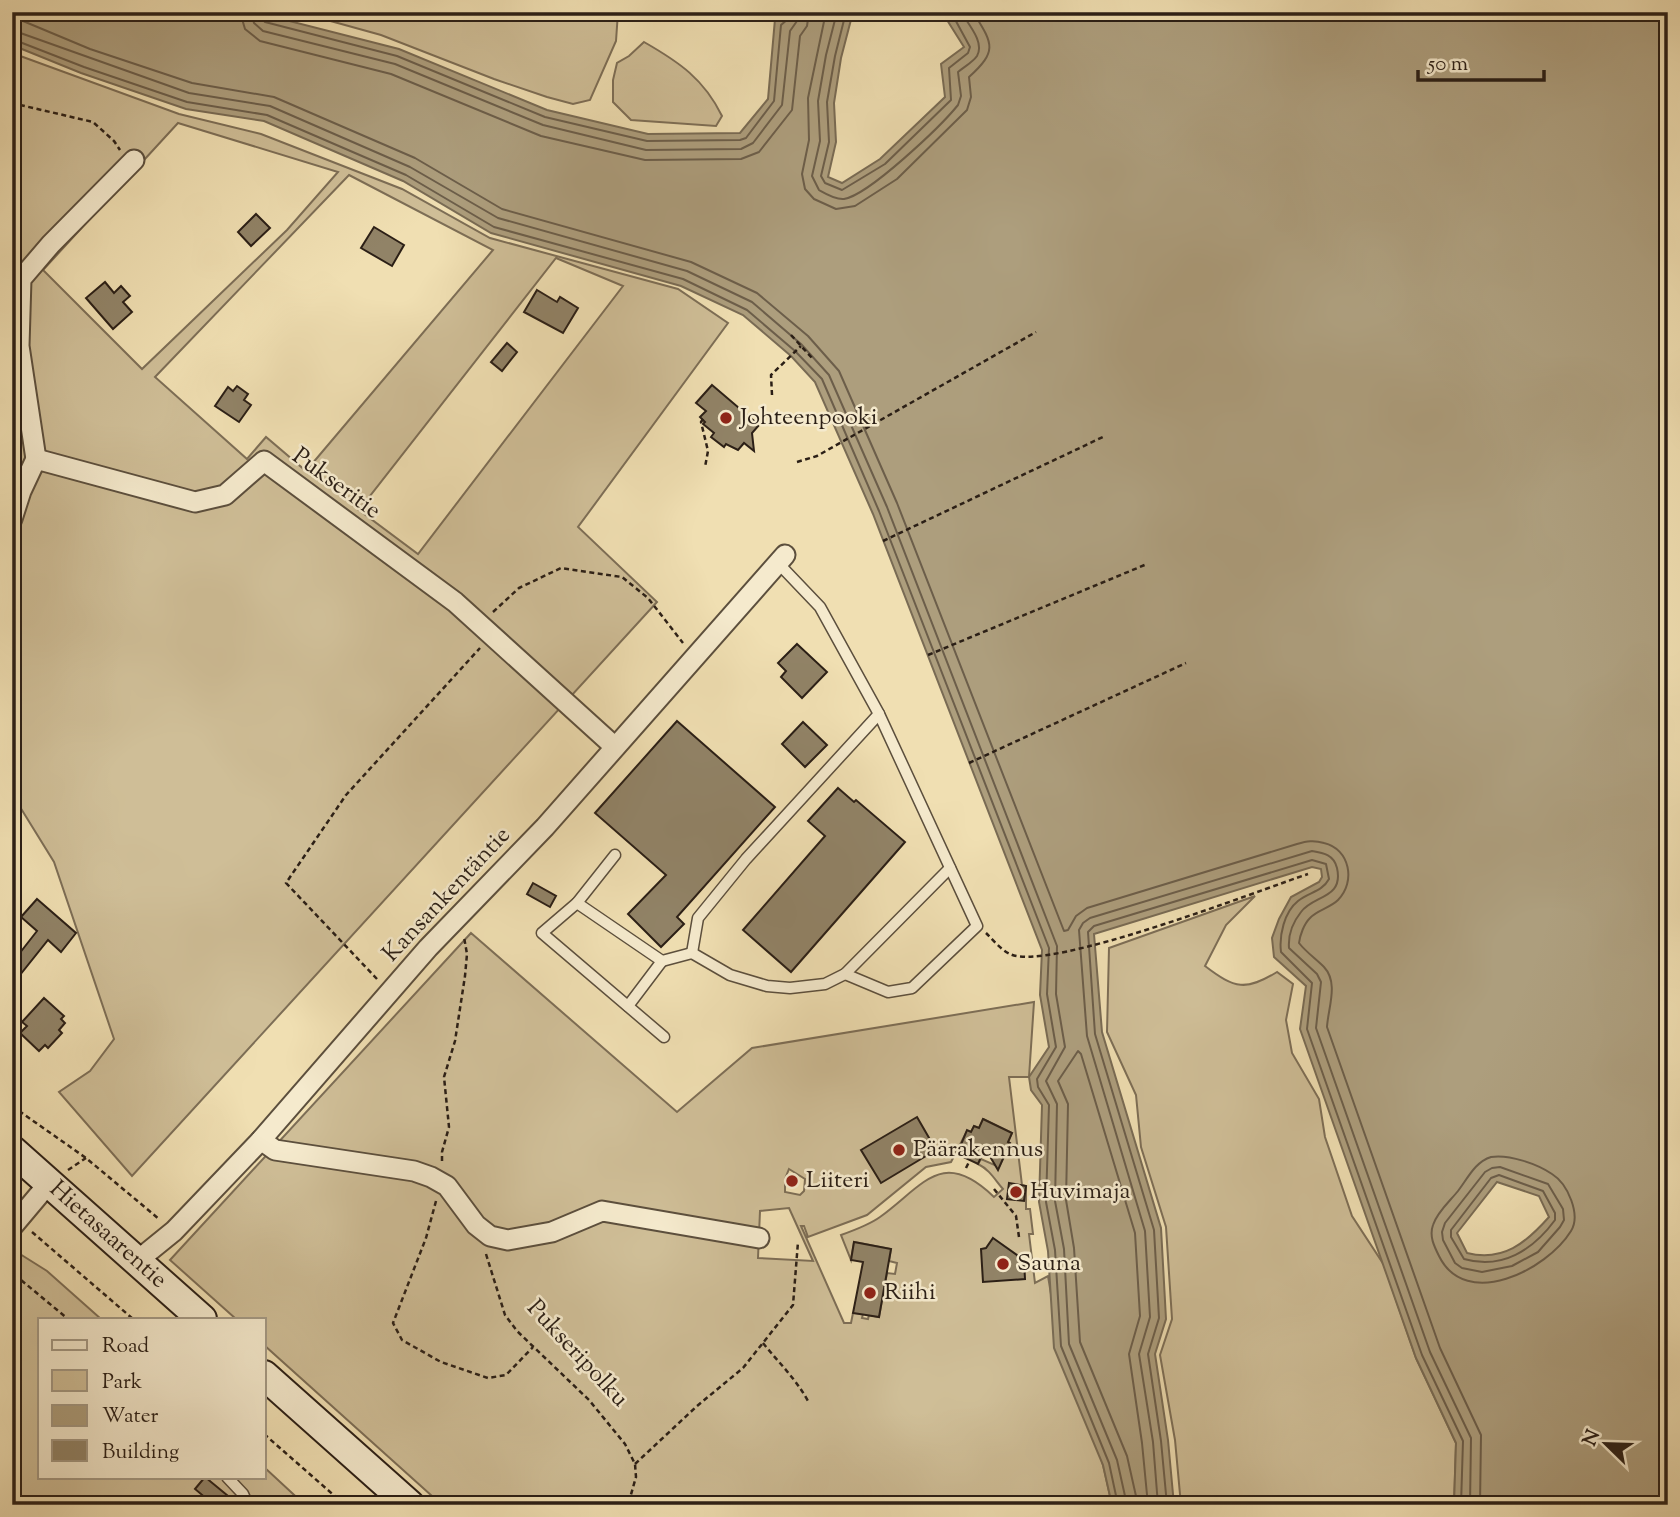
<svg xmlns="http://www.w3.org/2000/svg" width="1680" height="1517" viewBox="0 0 1680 1517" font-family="'Sorts Mill Goudy',serif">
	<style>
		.green { fill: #cfbe97; stroke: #7d6e56; stroke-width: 2; fill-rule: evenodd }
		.water { fill: #ad9e7d; stroke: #796b54; stroke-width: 2; fill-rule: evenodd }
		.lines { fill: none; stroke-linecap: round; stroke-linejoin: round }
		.shore { stroke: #6c5e4a; stroke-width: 2 }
		.building { fill: #918367; stroke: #2b1f16; stroke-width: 2 }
		.lane-casing { stroke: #5c4f3d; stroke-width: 13 }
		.street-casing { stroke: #5c4f3d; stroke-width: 23 }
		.secondary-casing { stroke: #2b1f16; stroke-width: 32 }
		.path { stroke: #2b1f16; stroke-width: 2.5; stroke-dasharray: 5 3.5; stroke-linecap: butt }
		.lane { stroke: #f5eacd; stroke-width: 10 }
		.street { stroke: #f5eacd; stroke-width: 19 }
		.secondary { stroke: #f5eacd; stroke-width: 28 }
		.poi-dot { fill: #8f2418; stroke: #f5eacd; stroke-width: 2.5 }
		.labels { text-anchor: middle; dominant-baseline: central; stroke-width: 5; stroke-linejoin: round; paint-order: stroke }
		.poi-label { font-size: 24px; fill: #2b1f16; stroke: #f5eacd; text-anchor: start }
		.street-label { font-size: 24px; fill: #2b1f16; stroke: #f5eacd }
	</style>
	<rect width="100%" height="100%" fill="#f0dfb2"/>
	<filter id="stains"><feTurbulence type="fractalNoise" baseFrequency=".00286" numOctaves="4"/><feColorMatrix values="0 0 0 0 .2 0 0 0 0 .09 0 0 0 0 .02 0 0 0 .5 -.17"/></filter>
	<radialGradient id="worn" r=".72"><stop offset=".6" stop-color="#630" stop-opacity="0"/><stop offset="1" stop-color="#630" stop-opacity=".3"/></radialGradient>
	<g class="green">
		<path d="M298 12H618L616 41 590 100 573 104 547 97 494 79 381 35Z"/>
		<path d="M644 42C679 62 704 79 722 116L716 126 631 120 613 102V80L617 63 629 56Z"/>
		<path d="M12 53 179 114 261 134 402 189 490 238 678 289 728 323 578 527 657 602 132 1176 59 1092 90 1071 114 1039 54 862 12 794V438L17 437 12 402ZM178 123 338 172 287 230 142 369 43 270ZM349 175 493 250 306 471 266 437 247 459 155 377ZM556 258 623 286 418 554 359 510Z"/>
		<path d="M1255 896 1226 925 1205 966C1235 989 1246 991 1277 972L1293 984 1286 1020 1292 1053 1319 1099 1325 1137 1352 1216 1384 1265 1416 1358 1456 1443 1454 1505H1181L1175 1440 1160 1355 1172 1319 1166 1227 1141 1147 1136 1095 1107 1032 1109 948Z"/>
		<path d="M471 933 677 1112 752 1048 1034 1002 1029 1077H1009L1022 1185 1026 1186V1209H1030L1033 1234H1029L1035 1283 1048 1276 1051 1294 1103 1465 1112 1505H442L264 1345V1319H236L170 1260ZM983 1119 1012 1133 1008 1142 1010 1144 999 1167 981 1159 978 1164C990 1170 995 1180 1003 1189L994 1197C942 1147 924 1185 880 1217 869 1225 855 1230 841 1235L851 1260 854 1242 891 1249 889 1261 897 1263 895 1274 887 1273 879 1317 869 1315 868 1319 862 1318 863 1314 853 1313 851 1323H844L801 1226H804L808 1237 867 1215 926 1167 951 1162 967 1131 971 1132 974 1126 979 1128ZM789 1169 805 1179 804 1191 800 1195 785 1192V1179ZM789 1208 813 1261 758 1258 760 1211Z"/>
		<path d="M12 1249 47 1271 101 1319H40V1477H264V1467L305 1505H12Z"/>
	</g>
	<path class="water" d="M12 12H254L399 49 547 110 648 134 740 133 768 99 775 19 790 12H853L841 58 834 103 836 142 828 177 842 183 880 159 945 97 941 64 964 47 942 12H1668V1505H1454L1456 1443 1416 1358 1300 1029 1306 986 1274 957 1272 938 1279 919 1291 897 1319 882 1322 877 1321 869 1312 867 1094 934 1102 1032 1161 1228 1166 1319 1155 1354 1168 1440 1174 1505H1112L1103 1465 1054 1348 1048 1251 1039 1202 1042 1105 1031 1090 1029 1077 1049 1047 1040 995 1042 950 873 514 815 382 791 356 743 315 681 286 491 233 403 181 264 121 186 109 81 73 12 45ZM1497 1182 1539 1196 1549 1217C1526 1243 1503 1262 1467 1253L1457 1233Z"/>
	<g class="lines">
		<g class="shore">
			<path d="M240 12 245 29 260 41 391 74 541 136 645 160 741 159 759 152 792 110 800 36 807 26 809 12"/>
			<path d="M251 12 254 23 263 31 395 64 543 125 646 150 741 149 753 143 782 105 790 31 797 21 799 12"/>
			<path d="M260 12 261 18 265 22 397 56 545 117 647 141 740 140 746 138 774 101 781 25 788 19 790 12"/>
			<path d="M826 12 808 98 809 140 802 174 805 189 814 199 836 209 855 206 897 179 967 110 971 97 969 77C999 50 992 43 973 12"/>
			<path d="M837 12 826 55 818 101 820 141 812 176 819 190C826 194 836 200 844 199 869 195 941 126 958 105L961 96 958 72C964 67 973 62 977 56 985 42 968 24 961 12"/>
			<path d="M846 12 835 56 827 102 829 142 821 176 825 183 842 190 885 164 951 100 949 68 968 53 970 47 951 12"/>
			<path d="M12 20 23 21 90 49 192 83 274 97 415 158 502 209 691 262 757 293 808 336 839 371 897 503 1064 931 1068 930 1076 916 1087 908 1297 844C1307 841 1314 840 1324 843 1350 849 1356 882 1338 900 1330 908 1317 910 1310 918 1304 924 1300 935 1299 943 1306 952 1316 959 1324 967 1339 983 1328 1008 1327 1027L1440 1348 1481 1435 1480 1505"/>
			<path d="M12 30 189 93 270 106 410 167 498 218 687 271 752 302 801 344 829 375 887 507 1057 946 1056 994 1065 1047 1046 1081 1057 1104 1055 1201 1064 1249 1069 1344 1117 1460 1127 1505"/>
			<path d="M12 39 84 67 187 102 267 115 406 175 494 227 683 279 747 310 795 351 822 379 879 511 1049 948 1047 994 1056 1047 1037 1079 1038 1087 1049 1105 1046 1202 1055 1250 1061 1346 1109 1463 1118 1505"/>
			<path d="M1491 1157C1509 1154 1537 1164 1552 1174 1568 1184 1581 1215 1571 1231 1547 1270 1466 1311 1439 1256 1434 1246 1429 1236 1433 1225 1437 1212 1450 1201 1458 1191 1468 1178 1475 1162 1491 1157Z"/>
			<path d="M1500 1167 1548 1184 1563 1209 1564 1220 1560 1227 1538 1252 1512 1266 1482 1272 1462 1268 1455 1263 1443 1240 1442 1232 1445 1223 1485 1172 1492 1168Z"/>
			<path d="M1499 1175 1543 1191 1555 1213V1220C1533 1250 1502 1270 1464 1259L1451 1237V1230L1491 1178Z"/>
			<path d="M1138 1505 1127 1456 1080 1342 1074 1248 1066 1200 1068 1104 1058 1081 1078 1051 1081 1054 1135 1233 1140 1316 1129 1354 1142 1443 1148 1505"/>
			<path d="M1158 1505 1153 1442 1139 1354 1150 1317 1145 1231 1087 1036 1079 930 1083 923 1090 918 1312 851C1324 853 1334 855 1337 868 1344 899 1313 895 1301 912 1293 922 1288 935 1289 948L1317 974 1321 982 1316 1028 1430 1352 1471 1438 1470 1505"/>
			<path d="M1167 1505 1161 1441 1148 1354 1159 1318 1154 1230 1095 1034 1088 932 1094 926 1312 860 1326 864 1329 879C1322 892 1309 892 1298 901 1284 912 1279 936 1281 952L1312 983 1307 1029 1422 1355 1463 1441 1461 1505"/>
		</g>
	</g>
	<g class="building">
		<path d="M256 214 270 228 251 246 238 232Z"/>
		<path d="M374 227 404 245 392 266 361 248Z"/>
		<path d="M105 282 114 293 121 286 130 296 123 302 132 312 113 329 86 298Z"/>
		<path d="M537 290 557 302 560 297 578 308 563 333 524 312Z"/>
		<path d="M507 343 517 352 502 371 491 362Z"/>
		<path d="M712 385 759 425 752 433 754 451 744 443 738 450 726 444 724 447 711 437 714 433 703 424 705 422 700 417 706 411 696 403Z"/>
		<path d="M237 386 248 394 244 400 251 405 239 422 215 406 228 387 233 391Z"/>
		<path d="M797 644 827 672 802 698 781 677 786 671 778 663Z"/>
		<path d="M677 721 775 807 677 917 684 924 661 947 628 914 666 875 595 813Z"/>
		<path d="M803 722 827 745 805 767 782 744Z"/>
		<path d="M838 788 854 802 856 800 905 842 791 972 743 930 825 836 808 821Z"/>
		<path d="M533 883 556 896 550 907 527 894Z"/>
		<path d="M37 899 76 933 61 952 48 940 12 985V963L37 931 21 917Z"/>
		<path d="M44 998 64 1016 61 1019 65 1023 59 1030 62 1033 48 1048 45 1045 39 1051 20 1033 27 1026 22 1022Z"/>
		<path d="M917 1117 936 1150 881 1183 861 1150Z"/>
		<path d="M983 1119 1012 1133 1008 1142 1010 1143 998 1170 985 1148 978 1164 957 1154 967 1130 971 1132 974 1126 979 1128Z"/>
		<path d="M1009 1183 1026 1186 1024 1201 1007 1199Z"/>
		<path d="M993 1238 1024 1260 1025 1279 983 1282 981 1249 986 1248Z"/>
		<path d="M854 1242 891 1249 879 1317 853 1313 863 1262 851 1260Z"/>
		<path d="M205 1477 239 1505H214L195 1489Z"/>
	</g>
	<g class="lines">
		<g class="lane-casing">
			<g id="lane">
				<path d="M778 563 820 607 879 714 977 926 912 988 888 992 845 974"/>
				<path d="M577 903 615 855"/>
				<path d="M692 953 698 918 746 859 879 714"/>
				<path d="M628 1006 662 961"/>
				<path d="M664 1037 542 933 577 903 662 961 692 953 730 975 767 986 790 988 825 984 845 974 950 868"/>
				<path d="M227 1477 243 1494 248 1505"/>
			</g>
		</g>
		<g class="street-casing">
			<g id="street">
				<path d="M36 459 19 346 21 279 51 244 134 160"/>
				<path d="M12 519 21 491 36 459 195 502 225 495 264 461 455 602 615 747"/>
				<path d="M261 1140 275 1150 414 1171 431 1177 447 1186 476 1225 490 1236 508 1240 552 1232 602 1211 759 1238"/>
				<path d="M12 1227 49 1183"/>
				<path d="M137 1261 174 1231 261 1140 428 948 545 827 785 555"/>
			</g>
		</g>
		<g class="secondary-casing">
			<g id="secondary">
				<path id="s1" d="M12 1150 202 1319"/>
				<path d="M264 1375 410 1505"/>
			</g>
		</g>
		<g class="path">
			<path d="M12 106 16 104 93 122 114 141 120 150"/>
			<path d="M791 335 812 358"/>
			<path d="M772 395 771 375 801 346"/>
			<path d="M703 419 701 422 708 451 705 467"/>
			<path d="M797 462 817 456 1036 332"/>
			<path d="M883 541 1105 436"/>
			<path d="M493 612 519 588 561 568 622 577 648 598 683 643"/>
			<path d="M928 655 1147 564"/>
			<path d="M969 763 1186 663"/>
			<path d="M986 933C993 940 1001 950 1010 954 1047 973 1260 890 1308 874"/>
			<path d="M377 979 286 883 346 795 480 648"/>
			<path d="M12 1106 86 1158 159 1219"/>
			<path d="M442 1161V1152L449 1127 444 1077 455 1041 465 976 467 954 464 937"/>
			<path d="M966 1168 970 1160"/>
			<path d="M68 1170 86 1158"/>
			<path d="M994 1189 1016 1216 1019 1237"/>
			<path d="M436 1201 426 1238 393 1323 402 1340 441 1362 488 1378 506 1375 533 1347"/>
			<path d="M32 1232 133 1319"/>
			<path d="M486 1254 505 1315 517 1331 589 1400 625 1444 635 1464 636 1477 628 1505"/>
			<path d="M12 1266 21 1280 68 1319"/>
			<path d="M763 1343C779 1363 796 1379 808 1401"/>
			<path d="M264 1434 345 1505"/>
			<path d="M635 1464 697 1406 743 1368 793 1305 798 1242"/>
		</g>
		<use href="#lane" class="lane"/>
		<use href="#street" class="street"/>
		<use href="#secondary" class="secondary"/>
	</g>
	<g class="poi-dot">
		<circle cx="726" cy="418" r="7"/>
		<circle cx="899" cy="1150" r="7"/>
		<circle cx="792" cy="1181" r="7"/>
		<circle cx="1016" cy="1192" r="7"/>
		<circle cx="1003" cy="1264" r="7"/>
		<circle cx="870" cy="1293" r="7"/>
	</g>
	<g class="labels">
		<g class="poi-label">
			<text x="740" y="418">Johteenpooki</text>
			<text x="913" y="1150">Päärakennus</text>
			<text x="806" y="1181">Liiteri</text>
			<text x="1030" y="1192">Huvimaja</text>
			<text x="1017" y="1264">Sauna</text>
			<text x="884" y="1293">Riihi</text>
		</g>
		<g class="street-label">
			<text transform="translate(336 484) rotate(36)">Pukseritie</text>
			<text transform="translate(447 895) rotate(-47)">Kansankentäntie</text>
			<text stroke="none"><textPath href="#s1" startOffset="128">Hietasaarentie</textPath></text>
			<text transform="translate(577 1354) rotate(47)">Pukseripolku</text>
		</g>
	</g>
	<rect width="1680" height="1517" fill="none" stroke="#f0dfb2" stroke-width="42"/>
	<rect x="14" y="14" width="1652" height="1489" fill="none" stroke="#2b1f16" stroke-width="3.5"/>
	<rect x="21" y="21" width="1638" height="1475" fill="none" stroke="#2b1f16" stroke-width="2"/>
	<rect x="38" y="1318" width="228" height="161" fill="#f5eacd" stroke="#a49984" stroke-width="2"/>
	<rect x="52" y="1340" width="35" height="10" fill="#f5eacd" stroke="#a49984" stroke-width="2"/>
	<text x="102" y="1352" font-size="21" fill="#2b1f16">Road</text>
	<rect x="52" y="1370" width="35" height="21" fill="#cfbe97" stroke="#a49984" stroke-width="2"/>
	<text x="102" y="1388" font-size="21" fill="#2b1f16">Park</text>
	<rect x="52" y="1405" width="35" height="21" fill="#ad9e7d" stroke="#a49984" stroke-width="2"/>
	<text x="102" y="1422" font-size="21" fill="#2b1f16">Water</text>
	<rect x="52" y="1440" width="35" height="21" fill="#918367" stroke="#a49984" stroke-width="2"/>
	<text x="102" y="1458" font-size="21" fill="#2b1f16">Building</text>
	<g transform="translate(1606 1444) rotate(293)" stroke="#f5eacd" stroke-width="5" paint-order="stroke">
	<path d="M0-5L12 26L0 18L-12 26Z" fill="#2b1f16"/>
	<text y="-10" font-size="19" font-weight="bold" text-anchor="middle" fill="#2b1f16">N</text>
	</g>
	<path d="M1418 70v10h126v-10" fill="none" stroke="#2b1f16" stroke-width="3.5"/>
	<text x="1428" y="70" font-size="21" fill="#2b1f16" stroke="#f5eacd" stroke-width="5" paint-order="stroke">50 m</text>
	<rect width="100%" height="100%" filter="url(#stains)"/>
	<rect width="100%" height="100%" fill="url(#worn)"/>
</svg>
